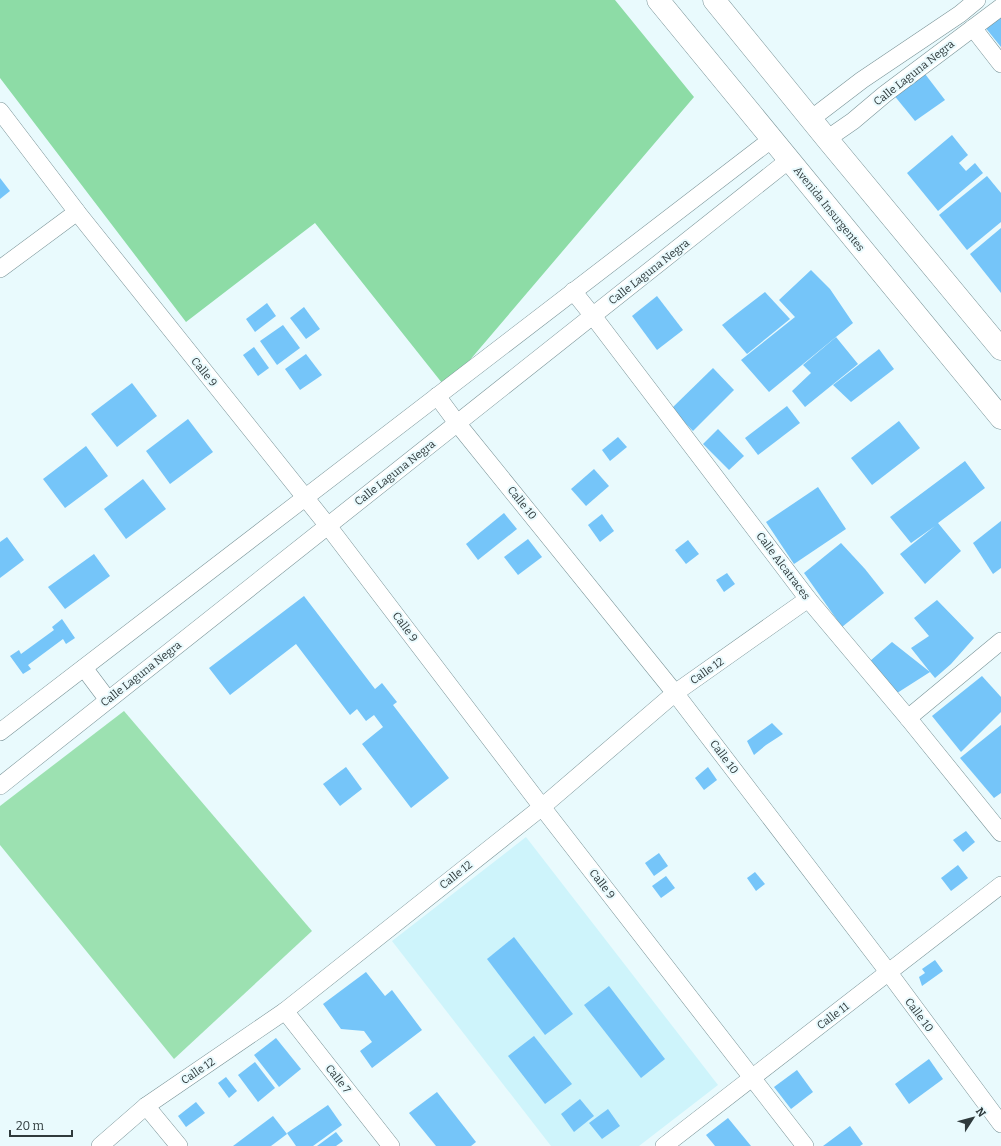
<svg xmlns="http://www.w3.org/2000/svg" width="1001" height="1146" viewBox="0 0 1001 1146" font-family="Bitter,serif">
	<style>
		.built { fill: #cef4fb }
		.green { fill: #9ce1b1 }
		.forest { fill: #8ddca6 }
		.building { fill: #75c5f9 }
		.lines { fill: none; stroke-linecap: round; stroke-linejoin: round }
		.street-casing { stroke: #7a9498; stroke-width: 18 }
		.primary-casing { stroke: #7a9498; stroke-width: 23 }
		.street { stroke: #fff; stroke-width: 17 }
		.primary { stroke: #fff; stroke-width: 22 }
		.labels { text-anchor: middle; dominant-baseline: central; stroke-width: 4; stroke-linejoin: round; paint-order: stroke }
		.street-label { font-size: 11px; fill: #2f3a3c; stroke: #e9fafd }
	</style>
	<rect width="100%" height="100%" fill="#e9fafd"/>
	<path class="built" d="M526 837 718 1085 639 1146H551L392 941Z"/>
	<path class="green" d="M124 711 312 931 174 1059 0 845V806Z"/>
	<path class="forest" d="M0 0H615L694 97 446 388 315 223 186 322 0 78Z"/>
	<g class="building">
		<path d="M1001 12V47L984 26Z"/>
		<path d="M922 70 945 100 915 121 893 94Z"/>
		<path d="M952 135 968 155 959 163 966 171 975 163 983 173 938 211 907 173Z"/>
		<path d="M987 176 1001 193V222L967 250 939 215Z"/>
		<path d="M0 178 10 191 0 199Z"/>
		<path d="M1001 228V293L970 254Z"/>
		<path d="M811 270 830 289 853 323 769 392 741 360 795 317 779 300Z"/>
		<path d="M765 292 790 319 747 354 722 325Z"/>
		<path d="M657 296 683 330 657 350 632 316Z"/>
		<path d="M267 303 276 316 255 332 246 319Z"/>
		<path d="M304 307 320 329 306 339 290 318Z"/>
		<path d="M283 325 300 348 277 365 260 341Z"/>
		<path d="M836 337 858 364 805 407 792 391 811 373 803 365Z"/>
		<path d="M254 347 269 368 258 376 243 355Z"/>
		<path d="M879 349 894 369 851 402 833 385Z"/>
		<path d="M306 354 322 375 300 390 285 369Z"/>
		<path d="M713 368 734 390 693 431 671 409Z"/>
		<path d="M132 383 157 416 117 447 91 414Z"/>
		<path d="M787 406 800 423 758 455 745 438Z"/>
		<path d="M188 419 213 452 170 484 146 451Z"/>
		<path d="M899 421 920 448 872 485 851 458Z"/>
		<path d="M718 429 744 456 729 470 703 444Z"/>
		<path d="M618 437 627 447 610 461 602 450Z"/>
		<path d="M86 446 108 476 65 508 43 479Z"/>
		<path d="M965 461 985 488 938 523 961 551 925 584 900 554 935 526 911 543 890 517Z"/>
		<path d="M594 469 609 486 586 506 571 489Z"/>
		<path d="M143 479 166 509 126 539 104 509Z"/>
		<path d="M818 487 846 529 794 564 766 522Z"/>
		<path d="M504 513 517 529 478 560 466 544Z"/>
		<path d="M602 514 614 531 600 542 588 525Z"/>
		<path d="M1001 521V568L993 574 973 543Z"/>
		<path d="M7 537 24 560 0 578V542Z"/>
		<path d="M528 539 542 557 518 575 504 557Z"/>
		<path d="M688 540 699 554 686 564 675 550Z"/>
		<path d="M841 543 865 569 884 593 842 627 804 573Z"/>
		<path d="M94 554 110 576 65 609 48 587Z"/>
		<path d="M727 573 735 584 724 592 716 580Z"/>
		<path d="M304 596 375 689 382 683 397 702 393 705 449 778 411 808 362 744 383 727 374 715 366 721 357 709 350 715 296 644 230 695 209 668Z"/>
		<path d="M937 600 974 638 951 664 935 678 930 672 894 695 870 661 892 642 930 672 911 648 929 636 914 618Z"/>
		<path d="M62 619 75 638 66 644 63 639 28 665 31 669 23 674 10 656 19 650 21 654 54 630 52 627Z"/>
		<path d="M982 676 1001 697V712L961 752 932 716Z"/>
		<path d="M772 723 783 734 766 745 754 755 747 741Z"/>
		<path d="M1001 725V793L994 798 960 758Z"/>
		<path d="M346 767 362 789 340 806 323 784Z"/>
		<path d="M708 767 717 780 704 790 695 778Z"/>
		<path d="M966 831 975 842 963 852 953 840Z"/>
		<path d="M659 853 668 866 654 876 645 863Z"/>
		<path d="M958 865 968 878 951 891 941 878Z"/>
		<path d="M755 872 765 884 756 891 747 878Z"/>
		<path d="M666 876 675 888 661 898 652 886Z"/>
		<path d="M514 937 573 1014 545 1035 487 959Z"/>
		<path d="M935 960 943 971 922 986 919 977 925 973 922 969Z"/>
		<path d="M366 972 385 996 392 990 422 1030 372 1068 360 1051 372 1042 364 1031 341 1029 323 1004Z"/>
		<path d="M609 986 665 1059 641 1078 584 1005Z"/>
		<path d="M534 1036 572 1084 545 1104 508 1056Z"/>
		<path d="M276 1038 301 1069 279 1087 254 1055Z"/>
		<path d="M929 1059 943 1079 909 1104 895 1084Z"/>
		<path d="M255 1062 275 1088 258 1102 238 1075Z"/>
		<path d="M797 1070 813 1092 791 1109 774 1087Z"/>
		<path d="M226 1077 237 1091 229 1098 218 1083Z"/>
		<path d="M437 1092 476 1142 471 1146H436L409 1113Z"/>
		<path d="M580 1099 594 1116 574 1132 561 1114Z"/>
		<path d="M196 1102 205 1113 186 1127 178 1116Z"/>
		<path d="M328 1105 342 1125 313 1146H296L287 1133Z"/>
		<path d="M608 1109 620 1126 602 1139 589 1123Z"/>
		<path d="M273 1116 287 1134 271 1146H233Z"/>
		<path d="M728 1118 751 1146H715L706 1135Z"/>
		<path d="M850 1126 863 1144 860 1146H823Z"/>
		<path d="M336 1132 343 1141 336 1146H317Z"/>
	</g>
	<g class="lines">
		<g class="street-casing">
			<g id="street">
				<path d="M973 28 1001 64"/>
				<path d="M0 111 77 212 328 526 542 807 805 1146"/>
				<path d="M811 119 862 80 960 14 977 0"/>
				<path d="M827 139 853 121 885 94 1001 7"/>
				<path d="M0 269 77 212"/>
				<path d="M573 291 593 316 808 599 908 718 1001 833"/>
				<path d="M437 396 457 423 675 693 889 973 1001 1124"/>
				<path d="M84 668 108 700"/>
				<path d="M908 718 1001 641"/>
				<path d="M0 732 772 139"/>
				<path d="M0 786 789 160"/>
				<path d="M285 1011 391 1146"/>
				<path d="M146 1106 179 1146"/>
				<path d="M100 1146 146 1106 285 1011 542 807 675 693 808 599"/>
				<path d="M664 1146C776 1059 889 973 1001 885"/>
			</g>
		</g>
		<g class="primary-casing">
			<g id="primary">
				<path d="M658 0 1001 418"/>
				<path d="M714 0 827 139 1001 349"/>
			</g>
		</g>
		<use href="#street" class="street"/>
		<use href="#primary" class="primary"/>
	</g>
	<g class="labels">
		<g class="street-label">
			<text transform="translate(914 73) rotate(-38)">Calle Laguna Negra</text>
			<text transform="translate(829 209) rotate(51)">Avenida Insurgentes</text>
			<text transform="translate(649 272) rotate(-38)">Calle Laguna Negra</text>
			<text transform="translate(204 372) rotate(51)">Calle 9</text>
			<text transform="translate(395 473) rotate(-38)">Calle Laguna Negra</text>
			<text transform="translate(522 503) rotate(51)">Calle 10</text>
			<text transform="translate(783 566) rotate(53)">Calle Alcatraces</text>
			<text transform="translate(405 627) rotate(53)">Calle 9</text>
			<text transform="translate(707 671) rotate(-35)">Calle 12</text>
			<text transform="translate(141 674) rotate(-38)">Calle Laguna Negra</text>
			<text transform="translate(724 757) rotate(53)">Calle 10</text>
			<text transform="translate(456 875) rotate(-38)">Calle 12</text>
			<text transform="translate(602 884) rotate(52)">Calle 9</text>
			<text transform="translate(919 1015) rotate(53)">Calle 10</text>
			<text transform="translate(833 1016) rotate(-37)">Calle 11</text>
			<text transform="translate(198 1071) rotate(-34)">Calle 12</text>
			<text transform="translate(338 1079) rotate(52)">Calle 7</text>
		</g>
	</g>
	<g transform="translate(973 1118) rotate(54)" stroke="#e9fafd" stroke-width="3" paint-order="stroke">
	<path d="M0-3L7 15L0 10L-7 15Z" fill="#2f3a3c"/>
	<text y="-6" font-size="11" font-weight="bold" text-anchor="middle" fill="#2f3a3c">N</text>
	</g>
	<path d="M10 1130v6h62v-6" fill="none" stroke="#2f3a3c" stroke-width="2"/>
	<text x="16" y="1130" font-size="12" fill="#2f3a3c" stroke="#e9fafd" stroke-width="3" paint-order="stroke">20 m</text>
</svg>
